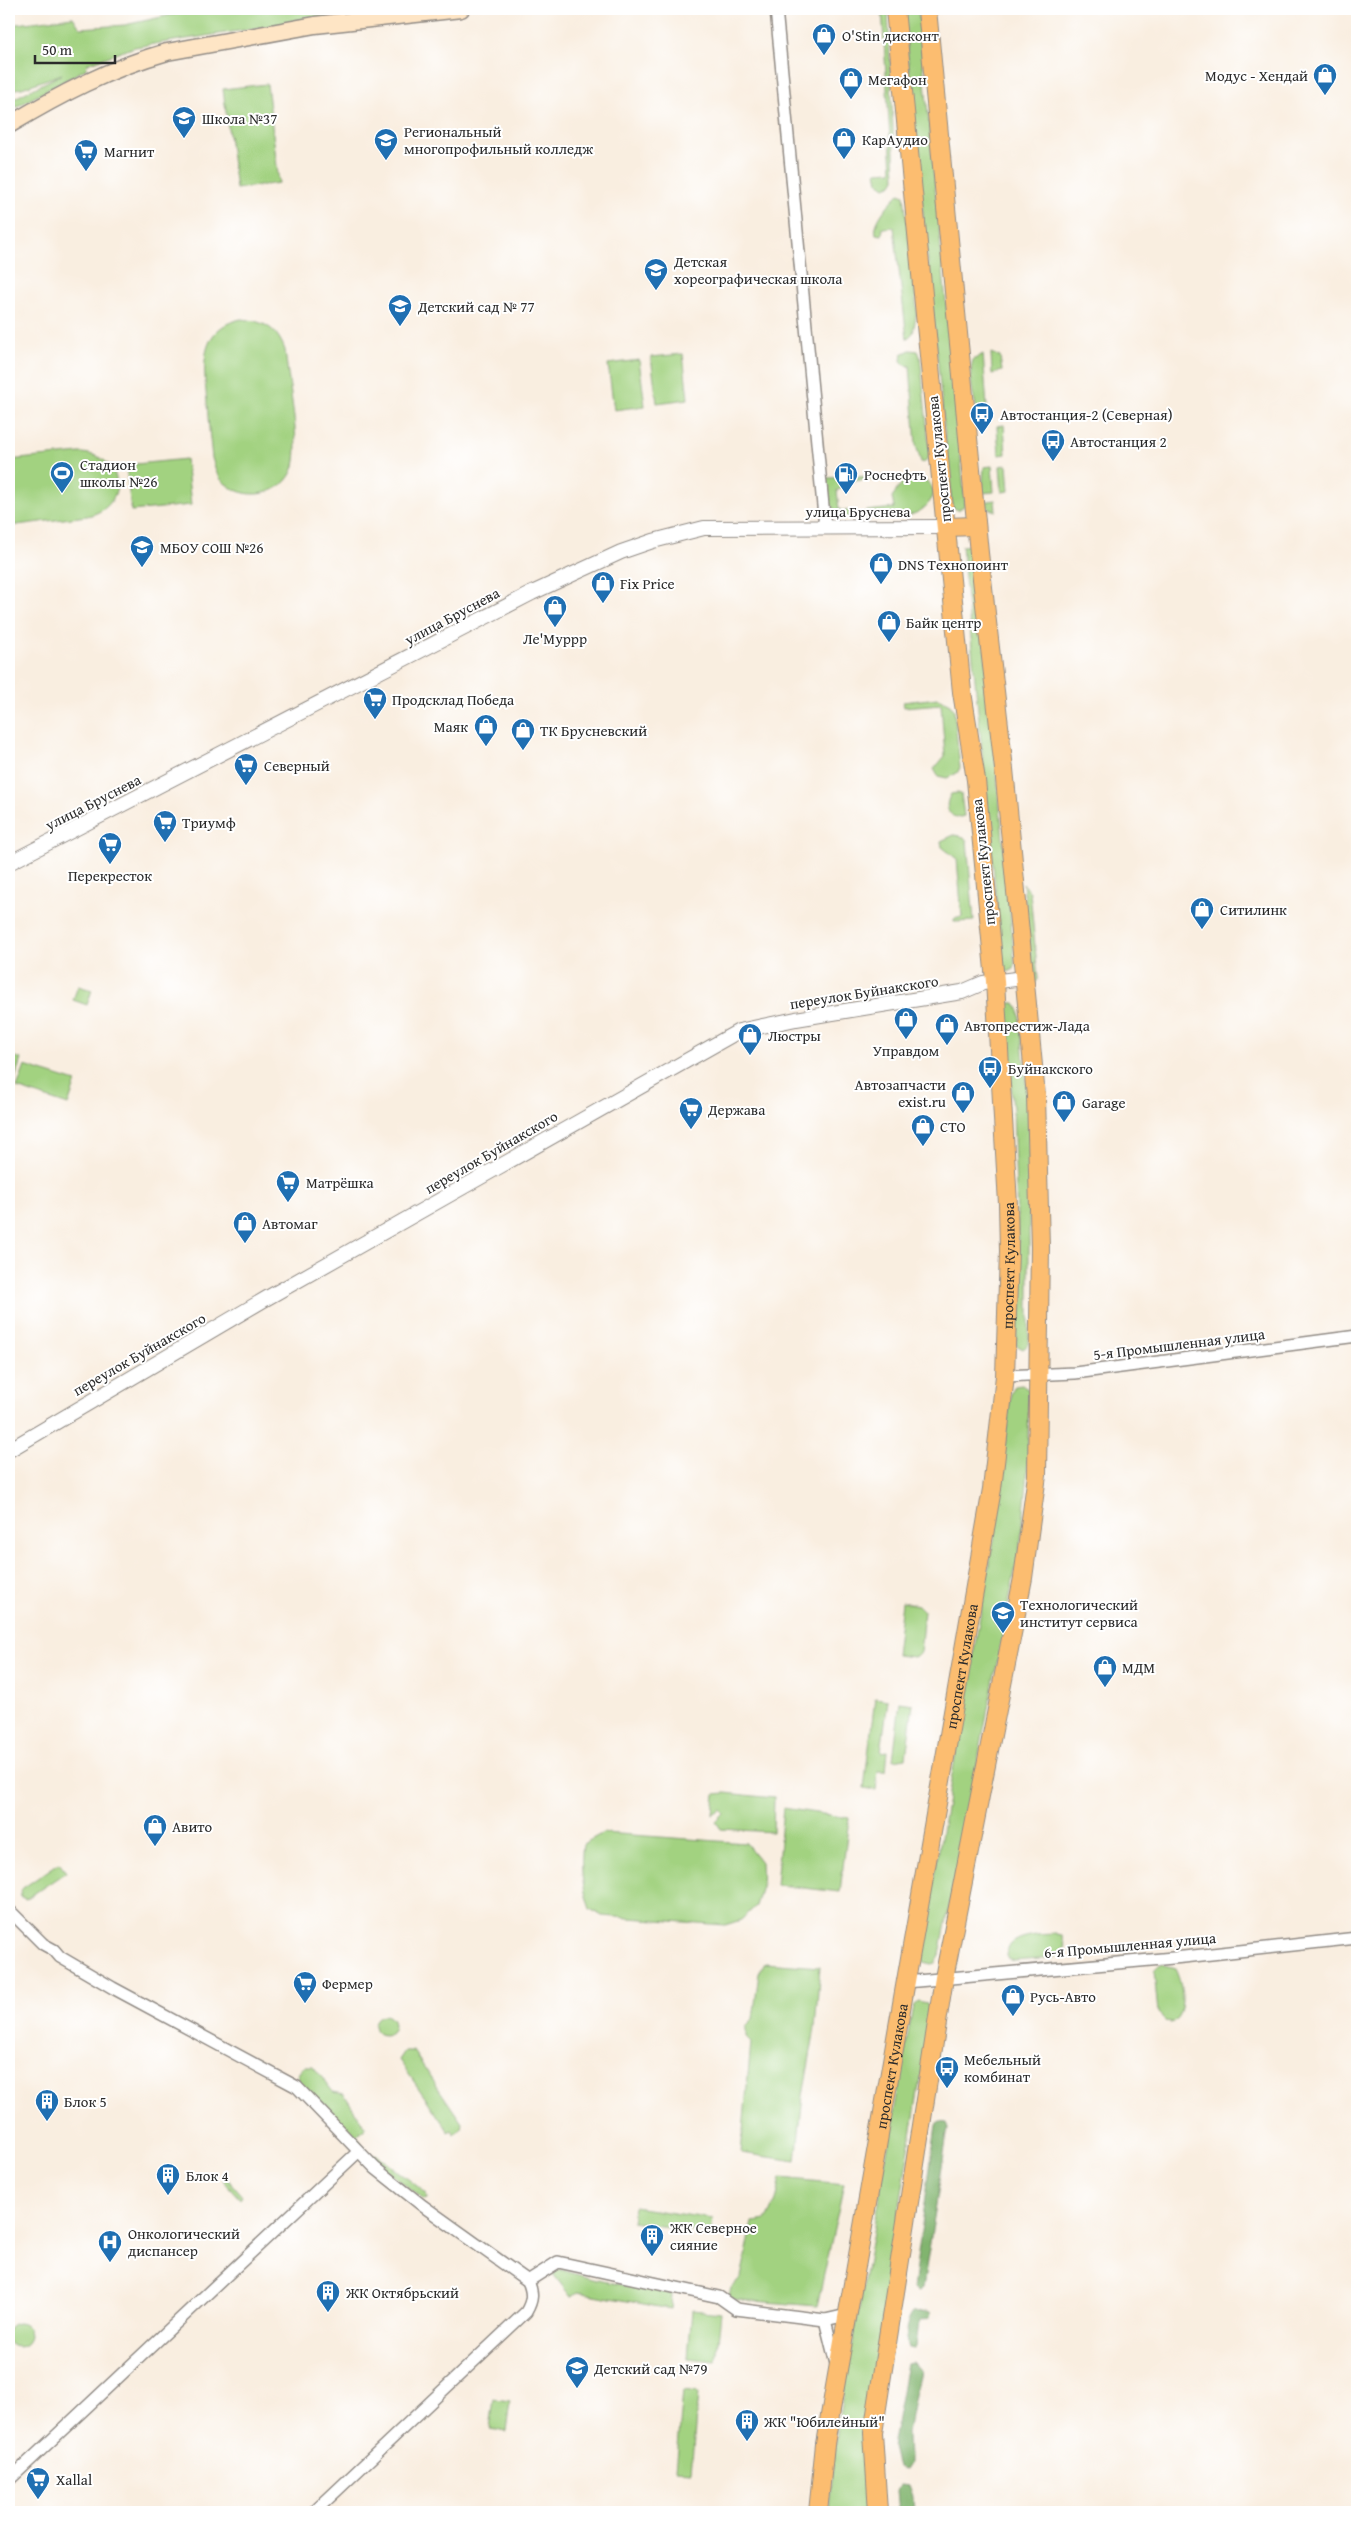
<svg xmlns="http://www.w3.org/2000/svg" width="1366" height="2521" viewBox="0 0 1366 2521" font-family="'Gentium Book Plus',serif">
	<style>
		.green { fill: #a2d280; stroke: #667e56 }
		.forest { fill: #81b46e; stroke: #56704c }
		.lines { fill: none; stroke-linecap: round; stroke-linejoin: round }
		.minor-casing { stroke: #928c86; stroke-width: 14 }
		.tertiary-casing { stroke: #928c86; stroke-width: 16 }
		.secondary-casing { stroke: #928c86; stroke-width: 19 }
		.primary-casing { stroke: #928c86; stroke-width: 20 }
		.minor { stroke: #fff; stroke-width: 11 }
		.tertiary { stroke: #fff; stroke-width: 14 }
		.secondary { stroke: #fee5c5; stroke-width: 16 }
		.primary { stroke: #fcbd6f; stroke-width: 18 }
		.labels { text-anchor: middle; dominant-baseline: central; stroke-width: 4; stroke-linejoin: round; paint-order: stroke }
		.poi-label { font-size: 15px; fill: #2b2b2b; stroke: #fff; text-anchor: start }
		.street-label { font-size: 15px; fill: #2b2b2b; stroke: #fff }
	</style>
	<rect width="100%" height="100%" fill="#fff"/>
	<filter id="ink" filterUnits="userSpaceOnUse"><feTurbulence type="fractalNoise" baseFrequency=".02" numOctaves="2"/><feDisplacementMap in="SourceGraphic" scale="10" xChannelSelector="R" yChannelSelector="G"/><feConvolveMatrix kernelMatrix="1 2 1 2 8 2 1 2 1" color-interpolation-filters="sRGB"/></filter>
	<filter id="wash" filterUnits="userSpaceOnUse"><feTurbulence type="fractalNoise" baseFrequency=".0096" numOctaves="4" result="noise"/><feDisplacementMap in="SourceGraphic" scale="20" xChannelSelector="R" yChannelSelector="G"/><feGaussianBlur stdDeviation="1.12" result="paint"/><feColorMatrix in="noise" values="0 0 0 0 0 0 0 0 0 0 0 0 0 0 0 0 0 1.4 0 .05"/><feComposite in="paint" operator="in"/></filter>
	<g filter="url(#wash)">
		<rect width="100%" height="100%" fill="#f9eee0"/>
		<g class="green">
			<path d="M198 9H411L316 19 135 47 87 64 86 69 9 111V101L62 74 22 88 9 90V25L73 17 80 28 125 25Z"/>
			<path d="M882 9H888L895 179 892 184 885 187 878 182 876 172 892 171Z"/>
			<path d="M903 9H918L965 502 964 506 958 510 952 507Z"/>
			<path d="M267 84 279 183 236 189 223 89Z"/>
			<path d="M900 193 904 195 917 310 913 333 907 339 894 227 883 228 882 235 876 234C872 222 891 201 900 193Z"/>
			<path d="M241 319C264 321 277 328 285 350 288 381 299 432 295 461 291 493 249 504 226 484 217 478 215 467 212 458 210 439 208 421 207 403 204 368 197 329 241 319Z"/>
			<path d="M910 350 918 351 920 356 930 455 924 463 921 462 916 445 910 366 905 365 901 361 902 354Z"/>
			<path d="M991 353 1000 357 1002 371 992 374Z"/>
			<path d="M683 354 688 399 657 403 651 357Z"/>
			<path d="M983 354 988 420H980C975 402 967 379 973 360Z"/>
			<path d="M639 360 645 406 614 410 608 364Z"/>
			<path d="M1004 425 1006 454 999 455 997 426Z"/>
			<path d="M80 453C125 454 130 507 87 516L9 526V460Z"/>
			<path d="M186 459 191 505 131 511 126 465Z"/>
			<path d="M1007 465 1009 491 1002 492 1000 466Z"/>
			<path d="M992 466 994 492 982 493 984 467Z"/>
			<path d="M887 476V479L844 481V488L837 490 839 510 850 511 849 517C832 515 822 494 827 478Z"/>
			<path d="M909 478C921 476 932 481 934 494 922 523 890 517 863 517V513L867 511 894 508 892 497 904 480Z"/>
			<path d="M995 500 996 511 989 509 982 502Z"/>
			<path d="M975 545 1015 965 1014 969 1008 972 1003 967 962 546Z"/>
			<path d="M938 698 950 704 954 710 960 768 957 773 947 778 938 776 934 769 945 756 941 704 904 707 903 702Z"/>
			<path d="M957 793 961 794 964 816 956 818C946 812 945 804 951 794Z"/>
			<path d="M954 835 964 837 967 841 974 921 954 922V919L962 917 957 859 942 847 941 841Z"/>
			<path d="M1023 884 1030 892 1038 979 1034 985Z"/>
			<path d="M78 986 92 990 87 1005 73 1000Z"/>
			<path d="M1009 1003H1015L1019 1009 1029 1114V1344L1023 1349 1016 1345 1018 1244 1013 1109 1005 1010Z"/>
			<path d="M9 1055 21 1059 14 1082 9 1080Z"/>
			<path d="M25 1066 76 1082 68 1105 17 1088Z"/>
			<path d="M1022 1385 1029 1390V1396L1027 1483 1021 1540 940 1954 935 1963 931 1964 924 1962 921 1951 993 1543 1011 1392 1015 1386Z"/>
			<path d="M902 1602 918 1605 924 1611 920 1653 914 1657 896 1655Z"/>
			<path d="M875 1698 888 1700 881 1752 888 1751 886 1771H878L876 1790 864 1788Z"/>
			<path d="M900 1702 913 1704 906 1758 893 1760Z"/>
			<path d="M725 1793 774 1798 773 1832 721 1829 716 1822 724 1814 721 1810 713 1815 715 1794Z"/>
			<path d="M783 1808 849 1818 840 1892 776 1885Z"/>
			<path d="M603 1833 746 1843 761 1862 762 1886 756 1906 741 1920 725 1925 602 1916 590 1909C582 1886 580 1869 583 1844Z"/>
			<path d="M59 1863 66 1872 26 1899 21 1897 20 1890Z"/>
			<path d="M1055 1934 1062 1935 1066 1947 1053 1958 1014 1961 1008 1959 1006 1956C1007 1934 1040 1935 1055 1934Z"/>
			<path d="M765 1963 820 1967 815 2028 803 2096 796 2161 741 2153 751 2042 746 2037V2026L753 2019 759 1973Z"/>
			<path d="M1161 1964 1175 1968C1182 1981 1188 2016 1171 2022L1166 2021 1158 2013 1154 1971Z"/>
			<path d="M918 2001 927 2003 931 2009 865 2428 869 2512H829L831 2481 837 2433 913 2006Z"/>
			<circle cx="384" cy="2025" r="10"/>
			<path d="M405 2051H413L462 2123 461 2128 455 2134 452 2130 449 2132 399 2060Z"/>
			<path d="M304 2066H313L333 2092 344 2094 366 2128 356 2136 361 2143 360 2147 299 2084 298 2074Z"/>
			<path d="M376 2154 426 2193 427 2199 424 2200 371 2158Z"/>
			<path d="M225 2176 242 2196 240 2199 223 2180Z"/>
			<path d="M781 2178 844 2184 817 2306 728 2299 731 2288 741 2277 753 2222 767 2220 776 2201Z"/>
			<path d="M634 2207 713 2219 711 2233 632 2222Z"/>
			<path d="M559 2269 592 2279 672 2294 671 2309 578 2292 571 2297 553 2274Z"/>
			<path d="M692 2310 721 2313 716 2361 688 2358Z"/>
			<circle cx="18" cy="2335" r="12"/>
			<path d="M683 2391 698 2393 691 2471 676 2470Z"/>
			<path d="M494 2399 510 2401 506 2432 490 2429Z"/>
		</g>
		<g class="forest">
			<path d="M940 2122 946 2123 948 2128 923 2288 919 2291 913 2288 936 2125Z"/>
			<path d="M928 2311 931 2313 930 2318 919 2321 916 2347 914 2349 908 2348C904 2338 906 2320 913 2312Z"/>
			<path d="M913 2362 920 2370 908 2432 909 2464 905 2470 897 2468 892 2447 907 2363Z"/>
			<path d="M901 2485 909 2486 913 2497 914 2512H899L897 2490Z"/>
		</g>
	</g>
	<g filter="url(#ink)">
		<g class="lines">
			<g class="minor-casing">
				<g id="minor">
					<path d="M776 9 825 527"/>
					<path d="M1005 1376 1075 1373 1357 1336"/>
					<path d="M9 1910 43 1944 54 1950 60 1957 113 1988 297 2087 375 2168 423 2206 528 2281C533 2293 533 2300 526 2312L314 2512"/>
					<path d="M906 1982 1184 1957 1357 1938"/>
					<path d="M528 2281 558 2262 719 2297 736 2309 825 2320 847 2315"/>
					<path d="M825 2320 836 2364"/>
					<path d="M9 2480 358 2152"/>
				</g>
			</g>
			<g class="tertiary-casing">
				<g id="tertiary">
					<path d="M9 863 532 593 621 552 653 541 704 528 946 527"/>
					<path d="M9 1450 267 1298 739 1031 796 1019 962 992 983 983 1024 978"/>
				</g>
			</g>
			<g class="secondary-casing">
				<path id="secondary" d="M9 125C59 95 110 68 167 52L315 25 461 9"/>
			</g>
			<g class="primary-casing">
				<g id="primary">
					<path d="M946 527 976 526"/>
					<path id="s1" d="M818 2512 825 2444 992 1489 1005 1376 1009 1251 1008 1204 995 981 976 780 962 692 895 9"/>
					<path d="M878 2512 873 2433 944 1978 1023 1578 1037 1475 1040 1247 1036 1096 1004 769 979 553 927 9"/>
				</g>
			</g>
			<use href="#minor" class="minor"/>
			<use href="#tertiary" class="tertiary"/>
			<use href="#secondary" class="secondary"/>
			<use href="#primary" class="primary"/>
		</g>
	</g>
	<defs>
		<g id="shop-pin" transform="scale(1.25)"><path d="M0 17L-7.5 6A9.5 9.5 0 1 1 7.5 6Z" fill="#1f6fb2" stroke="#fff"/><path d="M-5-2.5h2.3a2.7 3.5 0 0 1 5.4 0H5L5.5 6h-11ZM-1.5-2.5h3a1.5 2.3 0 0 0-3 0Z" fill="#fff"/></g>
		<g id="school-pin" transform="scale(1.25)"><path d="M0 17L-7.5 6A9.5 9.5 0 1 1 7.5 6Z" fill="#1f6fb2" stroke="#fff"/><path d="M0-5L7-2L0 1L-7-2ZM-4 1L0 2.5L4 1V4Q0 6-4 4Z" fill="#fff"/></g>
		<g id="university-pin" transform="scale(1.25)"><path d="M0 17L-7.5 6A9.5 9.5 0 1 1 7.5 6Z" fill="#1f6fb2" stroke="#fff"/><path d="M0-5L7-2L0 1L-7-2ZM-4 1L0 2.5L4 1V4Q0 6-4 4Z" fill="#fff"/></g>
		<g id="supermarket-pin" transform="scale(1.25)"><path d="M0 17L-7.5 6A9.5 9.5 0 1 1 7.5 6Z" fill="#1f6fb2" stroke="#fff"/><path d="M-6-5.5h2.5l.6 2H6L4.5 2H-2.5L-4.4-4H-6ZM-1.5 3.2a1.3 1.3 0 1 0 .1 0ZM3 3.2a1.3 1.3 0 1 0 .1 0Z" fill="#fff"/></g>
		<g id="bus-pin" transform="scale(1.25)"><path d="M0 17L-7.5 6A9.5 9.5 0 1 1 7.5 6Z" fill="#1f6fb2" stroke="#fff"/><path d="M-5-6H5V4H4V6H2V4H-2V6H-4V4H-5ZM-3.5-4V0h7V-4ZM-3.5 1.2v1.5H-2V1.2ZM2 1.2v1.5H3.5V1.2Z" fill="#fff"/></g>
		<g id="stadium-pin" transform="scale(1.25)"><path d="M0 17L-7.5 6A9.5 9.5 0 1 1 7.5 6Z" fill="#1f6fb2" stroke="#fff"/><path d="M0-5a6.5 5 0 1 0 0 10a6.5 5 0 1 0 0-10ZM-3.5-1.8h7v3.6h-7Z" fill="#fff"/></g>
		<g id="fuel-pin" transform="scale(1.25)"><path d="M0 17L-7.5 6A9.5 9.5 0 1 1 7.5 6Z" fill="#1f6fb2" stroke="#fff"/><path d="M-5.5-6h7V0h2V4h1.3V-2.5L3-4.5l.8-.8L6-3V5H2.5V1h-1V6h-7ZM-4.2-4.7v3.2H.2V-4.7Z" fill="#fff"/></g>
		<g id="building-pin" transform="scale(1.25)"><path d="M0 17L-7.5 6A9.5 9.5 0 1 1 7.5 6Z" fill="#1f6fb2" stroke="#fff"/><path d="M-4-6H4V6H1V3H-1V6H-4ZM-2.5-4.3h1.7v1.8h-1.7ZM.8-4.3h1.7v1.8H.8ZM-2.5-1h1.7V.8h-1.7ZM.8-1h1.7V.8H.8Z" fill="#fff"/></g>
		<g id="hospital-pin" transform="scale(1.25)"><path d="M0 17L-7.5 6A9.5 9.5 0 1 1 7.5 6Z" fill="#1f6fb2" stroke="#fff"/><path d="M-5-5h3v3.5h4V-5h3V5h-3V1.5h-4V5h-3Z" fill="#fff"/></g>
	</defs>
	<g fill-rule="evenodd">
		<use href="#shop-pin" x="824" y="35"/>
		<use href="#shop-pin" x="1325" y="75"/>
		<use href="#shop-pin" x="851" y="79"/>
		<use href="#school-pin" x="184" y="118"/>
		<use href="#shop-pin" x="844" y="139"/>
		<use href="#university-pin" x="386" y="140"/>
		<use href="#supermarket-pin" x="86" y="151"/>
		<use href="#school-pin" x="656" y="270"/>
		<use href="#school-pin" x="400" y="306"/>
		<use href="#bus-pin" x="982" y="414"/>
		<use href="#bus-pin" x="1053" y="441"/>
		<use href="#stadium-pin" x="62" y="473"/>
		<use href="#fuel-pin" x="846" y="474"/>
		<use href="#school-pin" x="142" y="547"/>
		<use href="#shop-pin" x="881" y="564"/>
		<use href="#shop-pin" x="603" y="583"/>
		<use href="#shop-pin" x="555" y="607"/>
		<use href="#shop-pin" x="889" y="622"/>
		<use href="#supermarket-pin" x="375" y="699"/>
		<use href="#shop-pin" x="486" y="726"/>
		<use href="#shop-pin" x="523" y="730"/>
		<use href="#supermarket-pin" x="246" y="765"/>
		<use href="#supermarket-pin" x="165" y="822"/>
		<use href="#supermarket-pin" x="110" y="844"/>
		<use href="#shop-pin" x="1202" y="909"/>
		<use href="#shop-pin" x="906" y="1019"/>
		<use href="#shop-pin" x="947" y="1025"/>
		<use href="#shop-pin" x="750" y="1035"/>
		<use href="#bus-pin" x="990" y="1068"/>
		<use href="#shop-pin" x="963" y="1093"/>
		<use href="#shop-pin" x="1064" y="1102"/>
		<use href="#supermarket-pin" x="691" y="1109"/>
		<use href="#shop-pin" x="923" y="1126"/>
		<use href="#supermarket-pin" x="288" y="1182"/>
		<use href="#shop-pin" x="245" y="1223"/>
		<use href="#university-pin" x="1003" y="1613"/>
		<use href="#shop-pin" x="1105" y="1667"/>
		<use href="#shop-pin" x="155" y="1826"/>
		<use href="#supermarket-pin" x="305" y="1983"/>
		<use href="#shop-pin" x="1013" y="1996"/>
		<use href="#bus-pin" x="947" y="2068"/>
		<use href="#building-pin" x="47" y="2101"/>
		<use href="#building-pin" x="168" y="2175"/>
		<use href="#building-pin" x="652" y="2236"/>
		<use href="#hospital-pin" x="110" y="2242"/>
		<use href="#building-pin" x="328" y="2292"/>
		<use href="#school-pin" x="577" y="2368"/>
		<use href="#building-pin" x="747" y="2421"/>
		<use href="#supermarket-pin" x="38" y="2479"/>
	</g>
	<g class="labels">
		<g class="poi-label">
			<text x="842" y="35">O'Stin дисконт</text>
			<text x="1308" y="75" text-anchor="end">Модус - Хендай</text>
			<text x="868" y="79">Мегафон</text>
			<text x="202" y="118">Школа №37</text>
			<text x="404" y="131">Региональный<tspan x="404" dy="17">многопрофильный колледж</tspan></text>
			<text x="862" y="139">КарАудио</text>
			<text x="104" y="151">Магнит</text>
			<text x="674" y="261">Детская<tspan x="674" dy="17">хореографическая школа</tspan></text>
			<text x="418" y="306">Детский сад № 77</text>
			<text x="1000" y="414">Автостанция-2 (Северная)</text>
			<text x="1070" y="441">Автостанция 2</text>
			<text x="80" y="464">Стадион<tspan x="80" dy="17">школы №26</tspan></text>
			<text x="864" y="474">Роснефть</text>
			<text x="160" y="547">МБОУ СОШ №26</text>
			<text x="898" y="564">DNS Технопоинт</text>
			<text x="620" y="583">Fix Price</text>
			<text x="906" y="622">Байк центр</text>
			<text x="555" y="638" text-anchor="middle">Ле'Муррр</text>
			<text x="392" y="699">Продсклад Победа</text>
			<text x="468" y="726" text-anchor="end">Маяк</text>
			<text x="540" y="730">ТК Брусневский</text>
			<text x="264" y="765">Северный</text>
			<text x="182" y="822">Триумф</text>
			<text x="110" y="875" text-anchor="middle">Перекресток</text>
			<text x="1220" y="909">Ситилинк</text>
			<text x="964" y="1025">Автопрестиж-Лада</text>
			<text x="768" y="1035">Люстры</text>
			<text x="906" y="1050" text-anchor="middle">Управдом</text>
			<text x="1008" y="1068">Буйнакского</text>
			<text x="946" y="1084" text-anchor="end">Автозапчасти<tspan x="946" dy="17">exist.ru</tspan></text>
			<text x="1082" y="1102">Garage</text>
			<text x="708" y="1109">Держава</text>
			<text x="940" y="1126">СТО</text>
			<text x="306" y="1182">Матрёшка</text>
			<text x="262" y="1223">Автомаг</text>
			<text x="1020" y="1604">Технологический<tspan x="1020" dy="17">институт сервиса</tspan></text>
			<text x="1122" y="1667">МДМ</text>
			<text x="172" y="1826">Авито</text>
			<text x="322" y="1983">Фермер</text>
			<text x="1030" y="1996">Русь-Авто</text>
			<text x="964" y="2059">Мебельный<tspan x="964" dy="17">комбинат</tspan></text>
			<text x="64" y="2101">Блок 5</text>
			<text x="186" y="2175">Блок 4</text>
			<text x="670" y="2227">ЖК Северное<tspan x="670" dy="17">сияние</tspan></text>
			<text x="128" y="2233">Онкологический<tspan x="128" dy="17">диспансер</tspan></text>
			<text x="346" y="2292">ЖК Октябрьский</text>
			<text x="594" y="2368">Детский сад №79</text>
			<text x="764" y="2421">ЖК "Юбилейный"</text>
			<text x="56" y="2479">Xallal</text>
		</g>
		<g class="street-label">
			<text transform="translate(939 459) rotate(-96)">проспект Кулакова</text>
			<text x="858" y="511">улица Бруснева</text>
			<text transform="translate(452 616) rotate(-28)">улица Бруснева</text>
			<text transform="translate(93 802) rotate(-27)">улица Бруснева</text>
			<text transform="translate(983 862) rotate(-96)">проспект Кулакова</text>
			<text transform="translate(864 992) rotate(-9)">переулок Буйнакского</text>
			<text transform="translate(491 1152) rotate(-30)">переулок Буйнакского</text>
			<text stroke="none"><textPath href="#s1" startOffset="1262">проспект Кулакова</textPath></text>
			<text transform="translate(1179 1344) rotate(-7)">5-я Промышленная улица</text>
			<text transform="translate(139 1354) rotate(-30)">переулок Буйнакского</text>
			<text stroke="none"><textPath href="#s1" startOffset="858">проспект Кулакова</textPath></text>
			<text transform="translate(1130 1945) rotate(-5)">6-я Промышленная улица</text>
			<text stroke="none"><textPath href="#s1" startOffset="452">проспект Кулакова</textPath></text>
		</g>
	</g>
	<rect width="1366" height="2521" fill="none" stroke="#fff" stroke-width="30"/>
	<path d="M35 55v8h80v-8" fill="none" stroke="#2b2b2b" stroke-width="2.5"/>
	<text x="42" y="55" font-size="15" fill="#2b2b2b" stroke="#ffffff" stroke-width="4" paint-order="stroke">50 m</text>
</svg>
